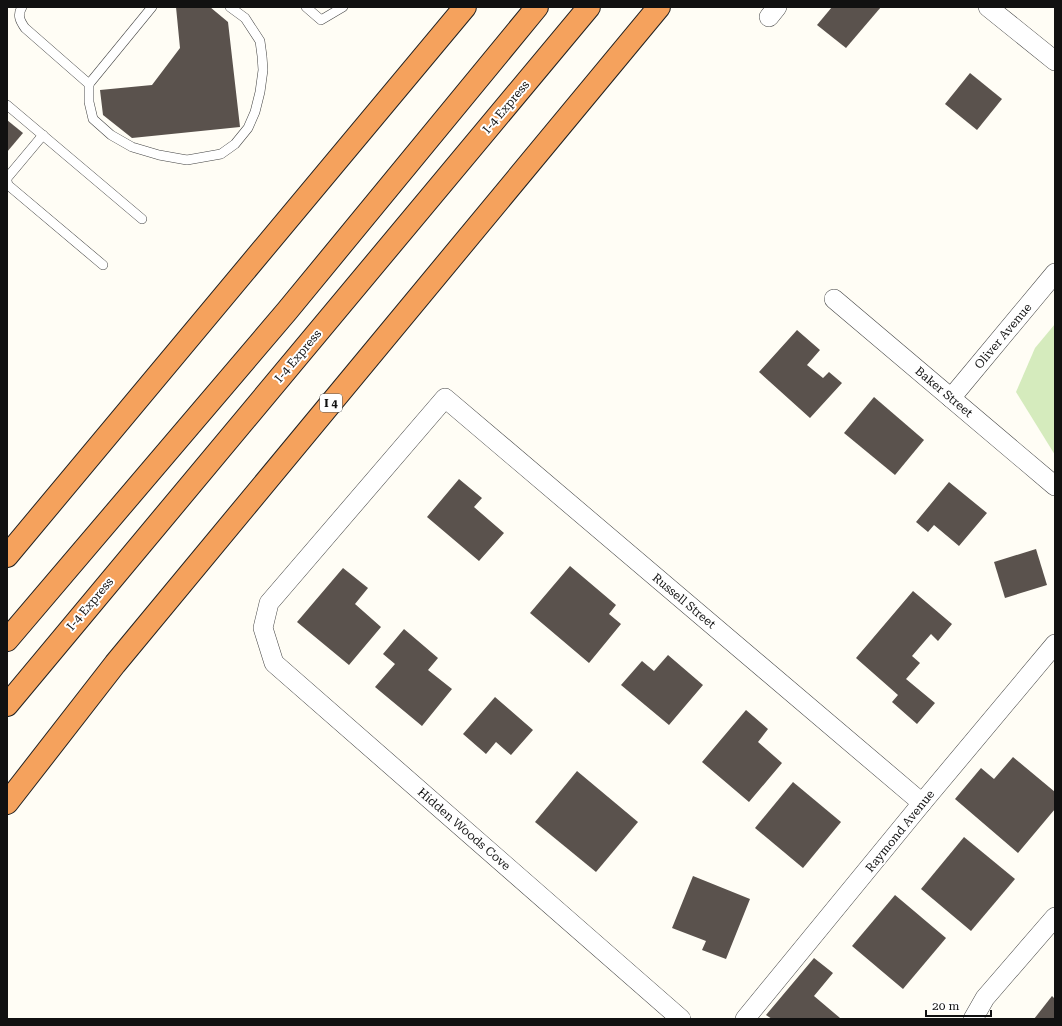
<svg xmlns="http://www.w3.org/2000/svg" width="1062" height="1026" viewBox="0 0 1062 1026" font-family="'Roboto Serif',serif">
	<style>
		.green { fill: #d5ebbd }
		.building { fill: #5a524d }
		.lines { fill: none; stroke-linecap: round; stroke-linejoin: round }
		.service-casing { stroke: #444; stroke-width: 10 }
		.minor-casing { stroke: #444; stroke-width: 20 }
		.motorway-casing { stroke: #222; stroke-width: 24 }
		.service { stroke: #fff; stroke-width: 9 }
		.minor { stroke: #fff; stroke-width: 19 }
		.motorway { stroke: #f5a25d; stroke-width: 22 }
		.labels { text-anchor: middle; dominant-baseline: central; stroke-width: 4; stroke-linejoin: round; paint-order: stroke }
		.shield { fill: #fff; stroke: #585858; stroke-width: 1 }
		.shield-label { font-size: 11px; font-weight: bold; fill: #111 }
		.street-label { font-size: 12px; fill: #111; stroke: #fff }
	</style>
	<rect width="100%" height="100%" fill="#fffdf5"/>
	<path class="green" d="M1055 324V455L1016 392 1035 348Z"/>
	<g class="building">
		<path d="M176 7H210L228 22 240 127 132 138 103 115 100 90 152 85 180 48Z"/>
		<path d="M832 7H881L846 48 817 25Z"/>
		<path d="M970 73 1002 99 977 130 945 104Z"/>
		<path d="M7 120 23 133 7 152Z"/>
		<path d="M797 330 820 350 807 365 823 378 829 372 842 383 810 418 759 372Z"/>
		<path d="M874 397 924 440 895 475 844 433Z"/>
		<path d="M459 479 482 498 474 507 504 533 479 561 427 517Z"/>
		<path d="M949 482 987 513 959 546 934 525 928 532 916 522Z"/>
		<path d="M1036 549 1047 585 1005 598 994 562Z"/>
		<path d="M570 566 616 605 609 614 621 624 589 663 530 613Z"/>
		<path d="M343 568 368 588 355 604 381 627 349 665 297 622Z"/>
		<path d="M913 591 952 624 938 641 931 634 912 656 920 663 906 679 935 703 917 724 892 702 898 695 856 658Z"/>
		<path d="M404 629 438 658 428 670 452 689 422 726 375 687 395 664 383 654Z"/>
		<path d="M668 655 703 685 669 725 621 685 642 661 654 671Z"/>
		<path d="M495 697 533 730 511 755 496 742 486 754 463 734Z"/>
		<path d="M746 710 768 729 758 742 782 763 749 802 702 762Z"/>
		<path d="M1013 757 1055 792V809L1018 853 955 799 981 768 994 779Z"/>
		<path d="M577 771 638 822 596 872 535 822Z"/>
		<path d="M793 782 841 822 803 868 755 828Z"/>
		<path d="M964 837 1015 879 971 931 921 889Z"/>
		<path d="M693 876 750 899 726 959 702 950 706 941 672 928Z"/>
		<path d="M895 895 946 938 903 989 852 946Z"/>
		<path d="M814 958 833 973 814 996 840 1018V1019H772L766 1015Z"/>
		<path d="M1052 996 1055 999V1019H1034Z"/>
	</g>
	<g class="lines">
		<g class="service-casing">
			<g id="service">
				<path d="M22 7C17 15 20 21 25 28L89 84V102L93 119 111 135 132 147 159 155 187 160 221 154 235 144 248 128 255 112 260 92 263 70 262 56 260 41 245 18 230 7"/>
				<path d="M306 7 321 20 343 7"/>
				<path d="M89 84 152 7"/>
				<path d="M7 105 142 219"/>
				<path d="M7 178 43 135"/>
				<path d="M7 181 8 185 103 265"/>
			</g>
		</g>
		<g class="minor-casing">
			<g id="minor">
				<path d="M988 7 1055 61"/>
				<path d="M769 17 777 7"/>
				<path d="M834 299 1055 486"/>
				<path d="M951 398 1055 273"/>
				<path d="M681 1019 274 663 263 628 269 603 445 398 922 803"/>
				<path d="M745 1019 922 803 1055 644"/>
				<path d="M973 1019 985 998 1055 917"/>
			</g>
		</g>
		<g class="motorway-casing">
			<g id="motorway">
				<path d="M7 556 465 7"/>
				<path d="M7 640 287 311 537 7"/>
				<path d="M7 705 589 7"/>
				<path d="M7 803 115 664 659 7"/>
			</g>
		</g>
		<use href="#service" class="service"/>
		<use href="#minor" class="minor"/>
		<use href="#motorway" class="motorway"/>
	</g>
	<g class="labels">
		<rect class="shield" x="320" y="394" width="22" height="18" rx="3"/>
		<g class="shield-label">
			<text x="331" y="403">I 4</text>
		</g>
		<g class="street-label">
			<text transform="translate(506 107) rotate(-50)">I-4 Express</text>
			<text transform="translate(1003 336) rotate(-50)">Oliver Avenue</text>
			<text transform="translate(298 356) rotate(-50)">I-4 Express</text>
			<text transform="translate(944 392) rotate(40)">Baker Street</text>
			<text transform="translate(684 601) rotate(40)">Russell Street</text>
			<text transform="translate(90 604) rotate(-50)">I-4 Express</text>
			<text transform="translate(464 829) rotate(41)">Hidden Woods Cove</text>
			<text transform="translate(900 831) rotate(-51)">Raymond Avenue</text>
		</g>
	</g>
	<rect width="1062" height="1026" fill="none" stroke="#111111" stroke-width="16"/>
	<path d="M926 1010v6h65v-6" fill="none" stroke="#111111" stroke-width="2"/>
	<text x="932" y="1010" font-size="12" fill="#111111" stroke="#ffffff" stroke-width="3" paint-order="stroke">20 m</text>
</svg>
